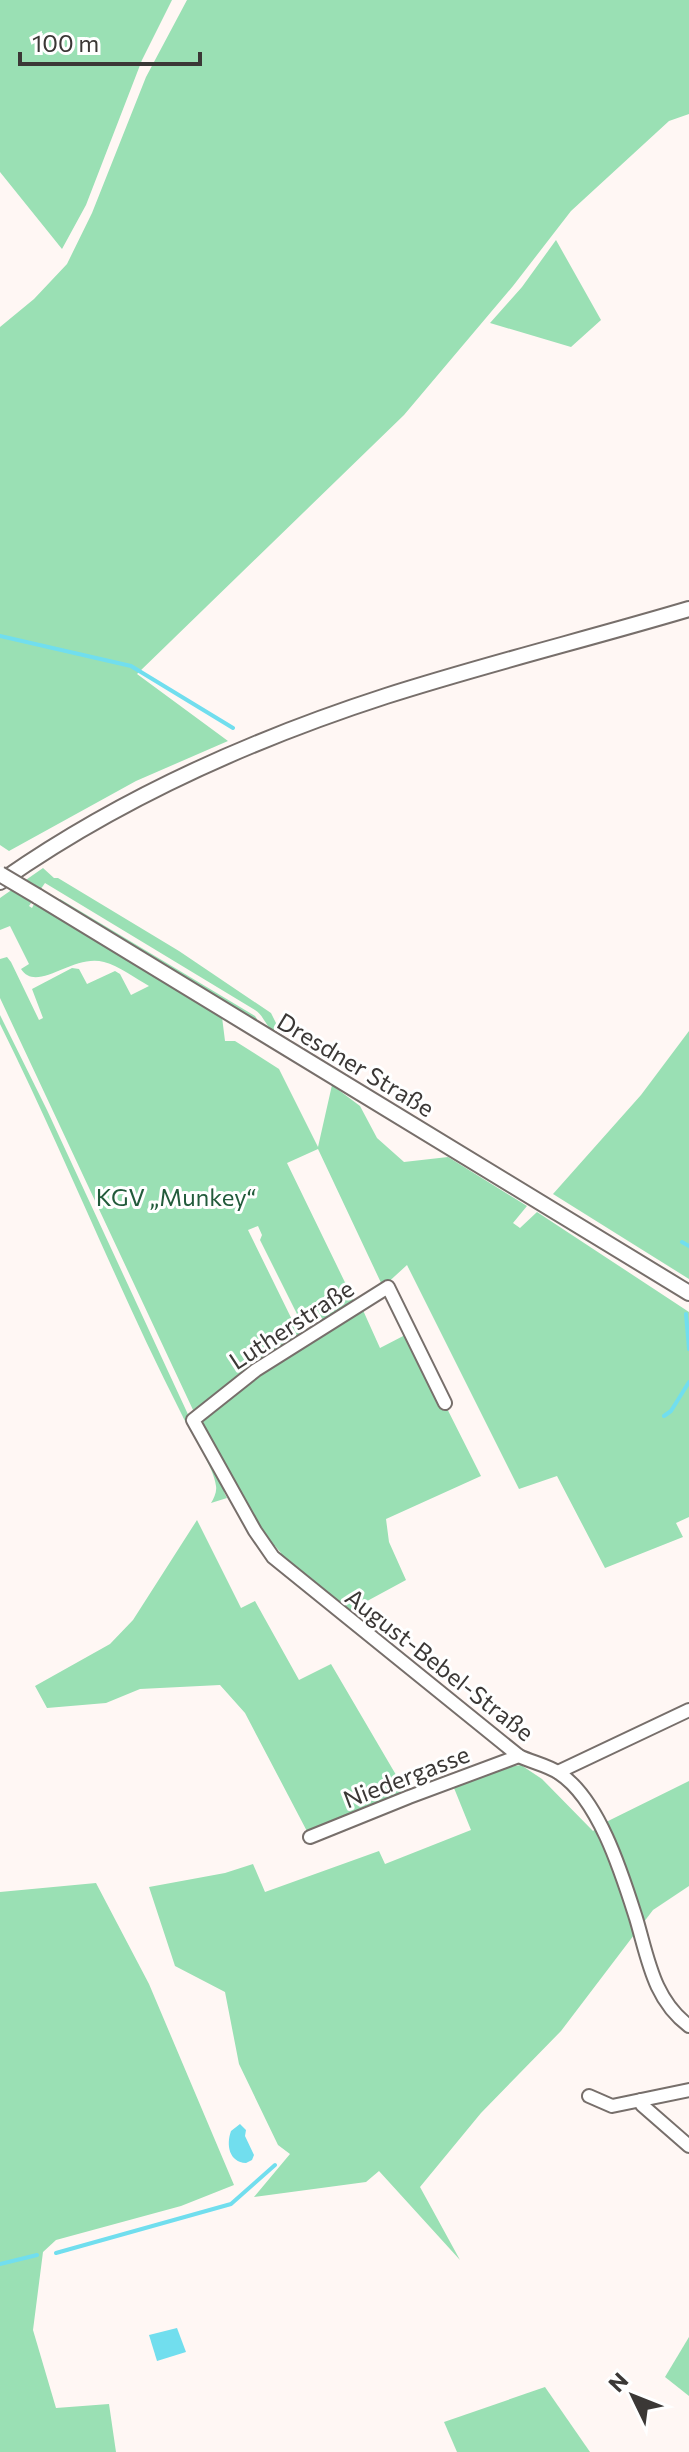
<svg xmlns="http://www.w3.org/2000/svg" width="689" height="2452" viewBox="0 0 689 2452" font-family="Commissioner,sans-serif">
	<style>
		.green { fill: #9ae0b4 }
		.water { fill: #71deee }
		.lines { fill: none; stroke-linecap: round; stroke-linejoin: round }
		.stream { stroke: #71deee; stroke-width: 4 }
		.minor-casing { stroke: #776f6b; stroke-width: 16 }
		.major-casing { stroke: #776f6b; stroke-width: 18 }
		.minor { stroke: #fff; stroke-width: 12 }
		.major { stroke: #fff; stroke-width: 14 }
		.major-bridge-casing { stroke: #776f6b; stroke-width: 18; stroke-linecap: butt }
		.major-bridge { stroke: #fff; stroke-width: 14 }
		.labels { text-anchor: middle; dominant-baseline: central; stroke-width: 6; stroke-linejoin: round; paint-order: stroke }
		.street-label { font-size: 24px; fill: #3b3836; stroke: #fff }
		.park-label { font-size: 24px; fill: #225b3b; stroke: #fff }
	</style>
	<rect width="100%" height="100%" fill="#fff7f4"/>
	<g class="green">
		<path d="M0 0H172L142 60 86 205 62 249 0 172Z"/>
		<path d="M187 0H689V114L669 121 571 211 513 286 404 415 137 674 228 741 136 781 9 851 0 845V327L34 299 67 264 92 213 146 77Z"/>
		<path d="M556 240 601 320 571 347 490 323 522 287Z"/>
		<path d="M43 868 54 878H58L179 951 271 1013 277 1025 273 1031C265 1025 264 1016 255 1010L45 883 29 906 32 908 34 904 222 1017 225 1041H235L279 1069 318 1147 332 1085 360 1106 377 1138 404 1162 448 1157 527 1206 513 1223 520 1228 537 1212 689 1312V1517L676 1523 683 1537 605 1568 557 1476 519 1489 407 1265 383 1287 318 1149 287 1163 355 1303 324 1322 317 1310 300 1320 260 1240 262 1235 258 1226 248 1230 301 1338 194 1412 0 998V959L7 957 11 962 39 1020 43 1018 32 989 72 968 79 969 87 984 115 971 120 974 131 995 149 986C135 978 119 966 104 962 73 953 37 994 21 969L29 964 10 926 0 930V898Z"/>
		<path d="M60 899 255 1016 257 1019 256 1021 58 901Z"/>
		<path d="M0 1015 47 1110 192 1423 229 1489 224 1492 227 1498 211 1503C214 1498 217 1492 216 1486 214 1467 191 1434 182 1415 117 1287 64 1153 0 1024Z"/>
		<path d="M689 1031V1279L553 1194 641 1095Z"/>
		<path d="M362 1308 380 1348 409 1333 481 1476 386 1519 389 1542 406 1580 345 1613 278 1557 281 1553 275 1546 270 1549 200 1425 203 1418 259 1373Z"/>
		<path d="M197 1520 241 1608 255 1601 299 1680 331 1664 409 1797 310 1837 245 1713 220 1685 140 1689 106 1703 47 1708 35 1686 110 1644 133 1620Z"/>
		<path d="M521 1765 542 1779 593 1831 602 1824 689 1781V1886L653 1910 561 2031 481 2113 420 2187 460 2260 379 2171 366 2182 254 2197 290 2154 278 2145 239 2064 225 1992 175 1966 149 1887 225 1873 253 1864 265 1892 379 1851 385 1864 471 1830 454 1788 504 1768Z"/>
		<path d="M96 1883 149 1984 234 2185 181 2206 56 2240 43 2252 33 2330 56 2408 109 2404 116 2452H0V1892Z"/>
		<path d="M689 2337V2396L665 2377Z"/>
		<path d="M545 2387 590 2452H457L444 2422Z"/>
	</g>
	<g class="water">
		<path d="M240 2124 246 2130 245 2136 254 2155 252 2160 246 2163C229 2162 226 2145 231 2131Z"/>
		<path d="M177 2328 186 2352 157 2361 149 2335Z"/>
	</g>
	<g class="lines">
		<g class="stream">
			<path d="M0 636 131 666 233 728"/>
			<path d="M682 1242 689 1246"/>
			<path d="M686 1314 689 1349"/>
			<path d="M664 1416 671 1411 689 1382"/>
			<path d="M56 2253 231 2204 275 2165"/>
			<path d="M0 2264 37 2255"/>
		</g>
		<g class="minor-casing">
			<g id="minor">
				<path d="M445 1403 388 1287 256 1370 193 1420 255 1531 273 1557 519 1756C531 1762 547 1765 559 1773 599 1799 622 1874 636 1918 648 1958 653 1999 689 2026"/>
				<path d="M558 1772 689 1710"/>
				<path d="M310 1837 409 1797 519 1756"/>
				<path d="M589 2096 612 2106 689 2090"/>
				<path d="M641 2100 642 2105 689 2146"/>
			</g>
		</g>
		<g class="major-casing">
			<g id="major">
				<path d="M0 882C118 799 250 740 386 696 486 664 588 639 689 609"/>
				<path d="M37 896 689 1293"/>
			</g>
		</g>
		<use href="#minor" class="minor"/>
		<use href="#major" class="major"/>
		<g class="major-bridge-casing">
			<path id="major-bridge" d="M0 874 37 896"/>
		</g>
		<use href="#major-bridge" class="major-bridge"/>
	</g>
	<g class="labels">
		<g class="street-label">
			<text transform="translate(356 1064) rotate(31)">Dresdner Straße</text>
			<text transform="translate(291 1324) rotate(-33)">Lutherstraße</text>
			<text transform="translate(440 1664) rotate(38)">August-Bebel-Straße</text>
			<text transform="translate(406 1776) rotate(-21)">Niedergasse</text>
		</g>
		<g class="park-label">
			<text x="176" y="1196">KGV „Munkey“</text>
		</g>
	</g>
	<g transform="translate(633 2396) rotate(313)" stroke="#ffffff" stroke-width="6" paint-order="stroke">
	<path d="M0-6L14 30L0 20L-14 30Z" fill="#3b3836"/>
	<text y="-12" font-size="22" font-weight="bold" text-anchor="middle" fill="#3b3836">N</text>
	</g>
	<path d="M20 52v12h180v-12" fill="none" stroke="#3b3836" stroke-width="4"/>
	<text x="32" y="52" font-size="24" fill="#3b3836" stroke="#ffffff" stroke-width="6" paint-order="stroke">100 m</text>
</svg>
